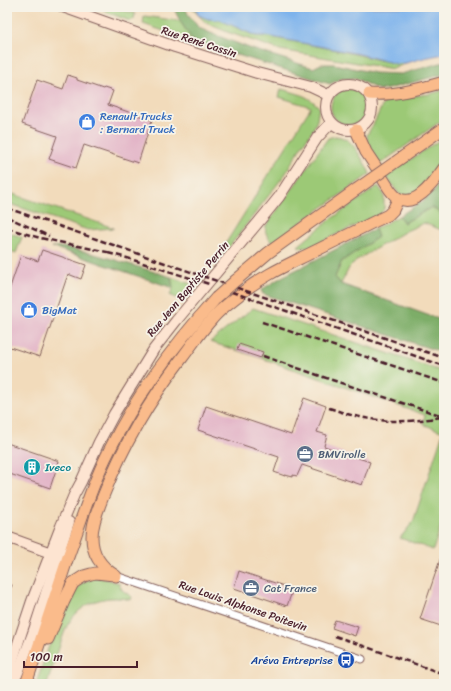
<svg xmlns="http://www.w3.org/2000/svg" width="451" height="691" viewBox="0 0 451 691" font-family="Sriracha,sans-serif">
	<style>
		.green { fill: #9cc976; stroke: #737450 }
		.forest { fill: #7dad67; stroke: #646649 }
		.water { fill: #7eb3ec; stroke: #64698c }
		.building { fill: #e2b2c6 }
		.lines { fill: none; stroke-linecap: round; stroke-linejoin: round }
		.street-casing { stroke: #85615d; stroke-width: 9 }
		.secondary-casing { stroke: #85615d; stroke-width: 12 }
		.primary-casing { stroke: #85615d; stroke-width: 13 }
		.street { stroke: #fff; stroke-width: 7 }
		.secondary { stroke: #fde4d1; stroke-width: 10 }
		.primary { stroke: #fabb8b; stroke-width: 11 }
		.rail { stroke: #4a1f2b; stroke-width: 2.5; stroke-dasharray: 6 3; stroke-linecap: butt }
		.primary-bridge-casing { stroke: #85615d; stroke-width: 13; stroke-linecap: butt }
		.primary-bridge { stroke: #fabb8b; stroke-width: 11 }
		.labels { text-anchor: middle; dominant-baseline: central; stroke-width: 3.5; stroke-linejoin: round; paint-order: stroke }
		.street-label { font-size: 11px; fill: #4a1f2b; stroke: #f7f3e8 }
		.shop-label { font-size: 11px; fill: #366cbe; stroke: #f7f3e8; text-anchor: start }
		.service-label { font-size: 11px; fill: #4e5e75; stroke: #f7f3e8; text-anchor: start }
		.culture-label { font-size: 11px; fill: #0d838f; stroke: #f7f3e8; text-anchor: start }
		.transit-label { font-size: 11px; fill: #164399; stroke: #f7f3e8; text-anchor: end }
	</style>
	<rect width="100%" height="100%" fill="#f7f3e8"/>
	<filter id="ink" filterUnits="userSpaceOnUse"><feTurbulence type="fractalNoise" baseFrequency=".025" numOctaves="2"/><feDisplacementMap in="SourceGraphic" scale="8" xChannelSelector="R" yChannelSelector="G"/><feConvolveMatrix kernelMatrix="1 2 1 2 8 2 1 2 1" color-interpolation-filters="sRGB"/></filter>
	<filter id="wash" filterUnits="userSpaceOnUse"><feTurbulence type="fractalNoise" baseFrequency=".012" numOctaves="4" result="noise"/><feDisplacementMap in="SourceGraphic" scale="16" xChannelSelector="R" yChannelSelector="G"/><feGaussianBlur stdDeviation="0.9" result="paint"/><feColorMatrix in="noise" values="0 0 0 0 0 0 0 0 0 0 0 0 0 0 0 0 0 1.4 0 .05"/><feComposite in="paint" operator="in"/></filter>
	<g filter="url(#wash)">
		<rect width="100%" height="100%" fill="#f2dbbb"/>
		<g class="green">
			<path d="M104 7H109L135 13 134 19 130 21 104 11Z"/>
			<path d="M192 7H195L198 15 208 19 220 20 256 36H266C295 42 325 47 354 54 370 57 389 64 406 63L393 69 280 50 227 32 206 23 198 15Z"/>
			<path d="M144 16 180 21 193 41 143 24Z"/>
			<circle cx="349" cy="107" r="18"/>
			<path d="M281 89C296 93 308 95 319 107L317 120 313 130 301 147 286 173 220 259 214 262 311 107 279 97Z"/>
			<path d="M444 90V119L380 164 367 142V135L374 123 383 104 388 99 430 94Z"/>
			<path d="M335 136C349 137 354 146 361 157 364 163 368 168 370 174L272 243C268 237 264 233 266 226L328 138Z"/>
			<path d="M444 137V162L427 183 420 190 407 196 399 194 386 176Z"/>
			<path d="M378 186 384 194V209L380 214 312 246 302 248 298 246 327 222Z"/>
			<path d="M7 192 114 228 88 230 7 203Z"/>
			<path d="M432 207 444 216V231L424 223 406 231 365 255 357 260 349 268 341 284 335 277 342 261 378 237 375 229 399 216 404 223Z"/>
			<path d="M7 232 22 237 16 253 7 250Z"/>
			<path d="M171 277 194 285 180 300 170 295 173 288Z"/>
			<path d="M253 308 444 372V516L433 550 400 538 413 522 443 432 423 424 425 415 261 358 210 342Z"/>
			<path d="M99 577 119 583 122 590 132 597 131 600C103 593 77 604 65 630L47 684H36L49 646 66 604 79 585 90 579Z"/>
		</g>
		<g class="forest">
			<path d="M173 7H185L188 14 199 28 213 34 252 49 313 68 321 64H334L375 73 401 74 444 62V74L388 89 379 90 355 78 340 79 330 84 193 41 180 21Z"/>
			<path d="M442 179 444 180V216L432 207 404 223 399 216 423 201 432 193Z"/>
			<path d="M375 229 378 237 342 261 335 277 341 284 444 321V353L263 294 261 290 280 278Z"/>
			<path d="M52 247C67 246 80 251 94 254 120 261 145 269 171 277L173 288Z"/>
		</g>
		<path class="water" d="M195 7H444V54L424 58 406 63 396 64 359 54 266 36H256L220 20 208 19 198 15Z"/>
		<g id="blocks">
			<g class="building">
				<path d="M68 75 77 78V80L103 89 104 88 113 91 108 105 152 120 138 163 84 145 76 168 49 159 57 136 22 124 37 80 63 89Z"/>
				<path d="M42 250 86 265 81 279 68 274 40 357 7 346V296L21 255 38 261Z"/>
				<path d="M239 344 263 352 261 358 237 350Z"/>
				<path d="M304 398 326 406 317 432 327 435 324 446 370 462 362 485 302 465 297 476 293 475V477L285 475V476L274 472 279 457 198 430 206 406 291 435Z"/>
				<path d="M7 443 59 461 50 488 7 473Z"/>
				<path d="M443 551H444V627L420 619Z"/>
				<path d="M239 571 293 589 287 606 234 588Z"/>
				<path d="M335 620 358 627 355 636 332 628Z"/>
			</g>
		</g>
	</g>
	<g filter="url(#ink)">
		<use href="#blocks" fill-opacity="0" stroke="#85615d" stroke-width="1"/>
		<g class="lines">
			<g class="street-casing">
				<path id="street" d="M116 576 362 659"/>
			</g>
			<g class="secondary-casing">
				<g id="secondary">
					<path d="M63 7 175 47 257 73 311 87 328 95"/>
					<circle cx="349" cy="107" r="23"/>
					<path d="M7 537 51 553"/>
					<path d="M10 683 17 675 33 633 69 522"/>
					<path d="M8 684 12 662 21 634 32 601 61 526 74 495 81 482 99 442 114 414 154 349 176 321 266 213 279 197 317 138 331 123"/>
				</g>
			</g>
			<g class="primary-casing">
				<g id="primary">
					<path d="M369 94C394 96 419 89 444 82"/>
					<path d="M356 130 366 152 376 167"/>
					<path d="M404 156 444 128"/>
					<path d="M383 179C387 185 391 194 398 198 416 209 435 180 444 168"/>
					<path d="M235 281 268 253 357 189"/>
					<path d="M116 576C101 567 92 555 92 537 92 522 99 507 104 494 124 443 149 401 182 358 192 345 201 331 212 319 221 308 233 300 244 291 263 276 285 266 307 255 334 242 361 228 388 215L393 210 398 199"/>
					<path d="M48 639 64 601 73 583 84 576 91 574 96 573 114 575"/>
					<path d="M26 684C40 642 54 599 68 557 81 521 92 484 110 449 137 394 175 344 216 298"/>
				</g>
			</g>
			<use href="#street" class="street"/>
			<use href="#secondary" class="secondary"/>
			<use href="#primary" class="primary"/>
			<g class="rail">
				<path d="M7 208 211 279 444 358"/>
				<path d="M7 217 49 236"/>
				<path d="M7 228 40 238 112 253"/>
				<path d="M108 253 127 258 209 284"/>
				<path d="M232 292 444 366"/>
				<path d="M262 322 444 383"/>
				<path d="M263 356 332 380 430 412 444 416"/>
				<path d="M329 408C339 411 349 415 360 417 387 423 414 422 441 417"/>
				<path d="M7 585 12 586"/>
				<path d="M335 636 444 674"/>
			</g>
			<g class="primary-bridge-casing">
				<g id="primary-bridge">
					<path d="M357 189 404 156"/>
					<path d="M216 298 235 281"/>
				</g>
			</g>
			<use href="#primary-bridge" class="primary-bridge"/>
		</g>
	</g>
	<defs>
		<g id="shop-disc" transform="scale(0.9)"><circle r="9.5" fill="#3f7fe0" stroke="#f7f3e8"/><path d="M-5-2.5h2.3a2.7 3.5 0 0 1 5.4 0H5L5.5 6h-11ZM-1.5-2.5h3a1.5 2.3 0 0 0-3 0Z" fill="#fff"/></g>
		<g id="office-disc" transform="scale(0.9)"><circle r="9.5" fill="#5c6f8a" stroke="#f7f3e8"/><path d="M-6-3h4V-5.5h4V-3h4V5H-6ZM-1-4.5V-3h2v-1.5ZM-6 0V1H6V0Z" fill="#fff"/></g>
		<g id="building-disc" transform="scale(0.9)"><circle r="9.5" fill="#0f9aa8" stroke="#f7f3e8"/><path d="M-4-6H4V6H1V3H-1V6H-4ZM-2.5-4.3h1.7v1.8h-1.7ZM.8-4.3h1.7v1.8H.8ZM-2.5-1h1.7V.8h-1.7ZM.8-1h1.7V.8H.8Z" fill="#fff"/></g>
		<g id="bus-disc" transform="scale(0.9)"><circle r="9.5" fill="#1a4fb4" stroke="#f7f3e8"/><path d="M-5-6H5V4H4V6H2V4H-2V6H-4V4H-5ZM-3.5-4V0h7V-4ZM-3.5 1.2v1.5H-2V1.2ZM2 1.2v1.5H3.5V1.2Z" fill="#fff"/></g>
	</defs>
	<g fill-rule="evenodd">
		<use href="#shop-disc" x="87" y="122"/>
		<use href="#shop-disc" x="29" y="310"/>
		<use href="#office-disc" x="305" y="454"/>
		<use href="#building-disc" x="32" y="467"/>
		<use href="#office-disc" x="251" y="588"/>
		<use href="#bus-disc" x="346" y="660"/>
	</g>
	<g class="labels">
		<g class="street-label">
			<text transform="translate(199 42) rotate(18)">Rue René Cassin</text>
			<text transform="translate(188 289) rotate(-50)">Rue Jean Baptiste Perrin</text>
			<text transform="translate(243 606) rotate(19)">Rue Louis Alphonse Poitevin</text>
		</g>
		<g class="shop-label">
			<text x="100" y="116">Renault Trucks<tspan x="100" dy="13">: Bernard Truck</tspan></text>
			<text x="42" y="310">BigMat</text>
		</g>
		<g class="service-label">
			<text x="318" y="454">BMVirolle</text>
			<text x="264" y="588">Cat France</text>
		</g>
		<g class="culture-label">
			<text x="45" y="467">Iveco</text>
		</g>
		<g class="transit-label">
			<text x="333" y="660">Aréva Entreprise</text>
		</g>
	</g>
	<rect width="451" height="691" fill="none" stroke="#f7f3e8" stroke-width="24"/>
	<path d="M24 661v6h113v-6" fill="none" stroke="#4a1f2b" stroke-width="2"/>
	<text x="30" y="661" font-size="12" fill="#4a1f2b" stroke="#f7f3e8" stroke-width="3" paint-order="stroke">100 m</text>
</svg>
